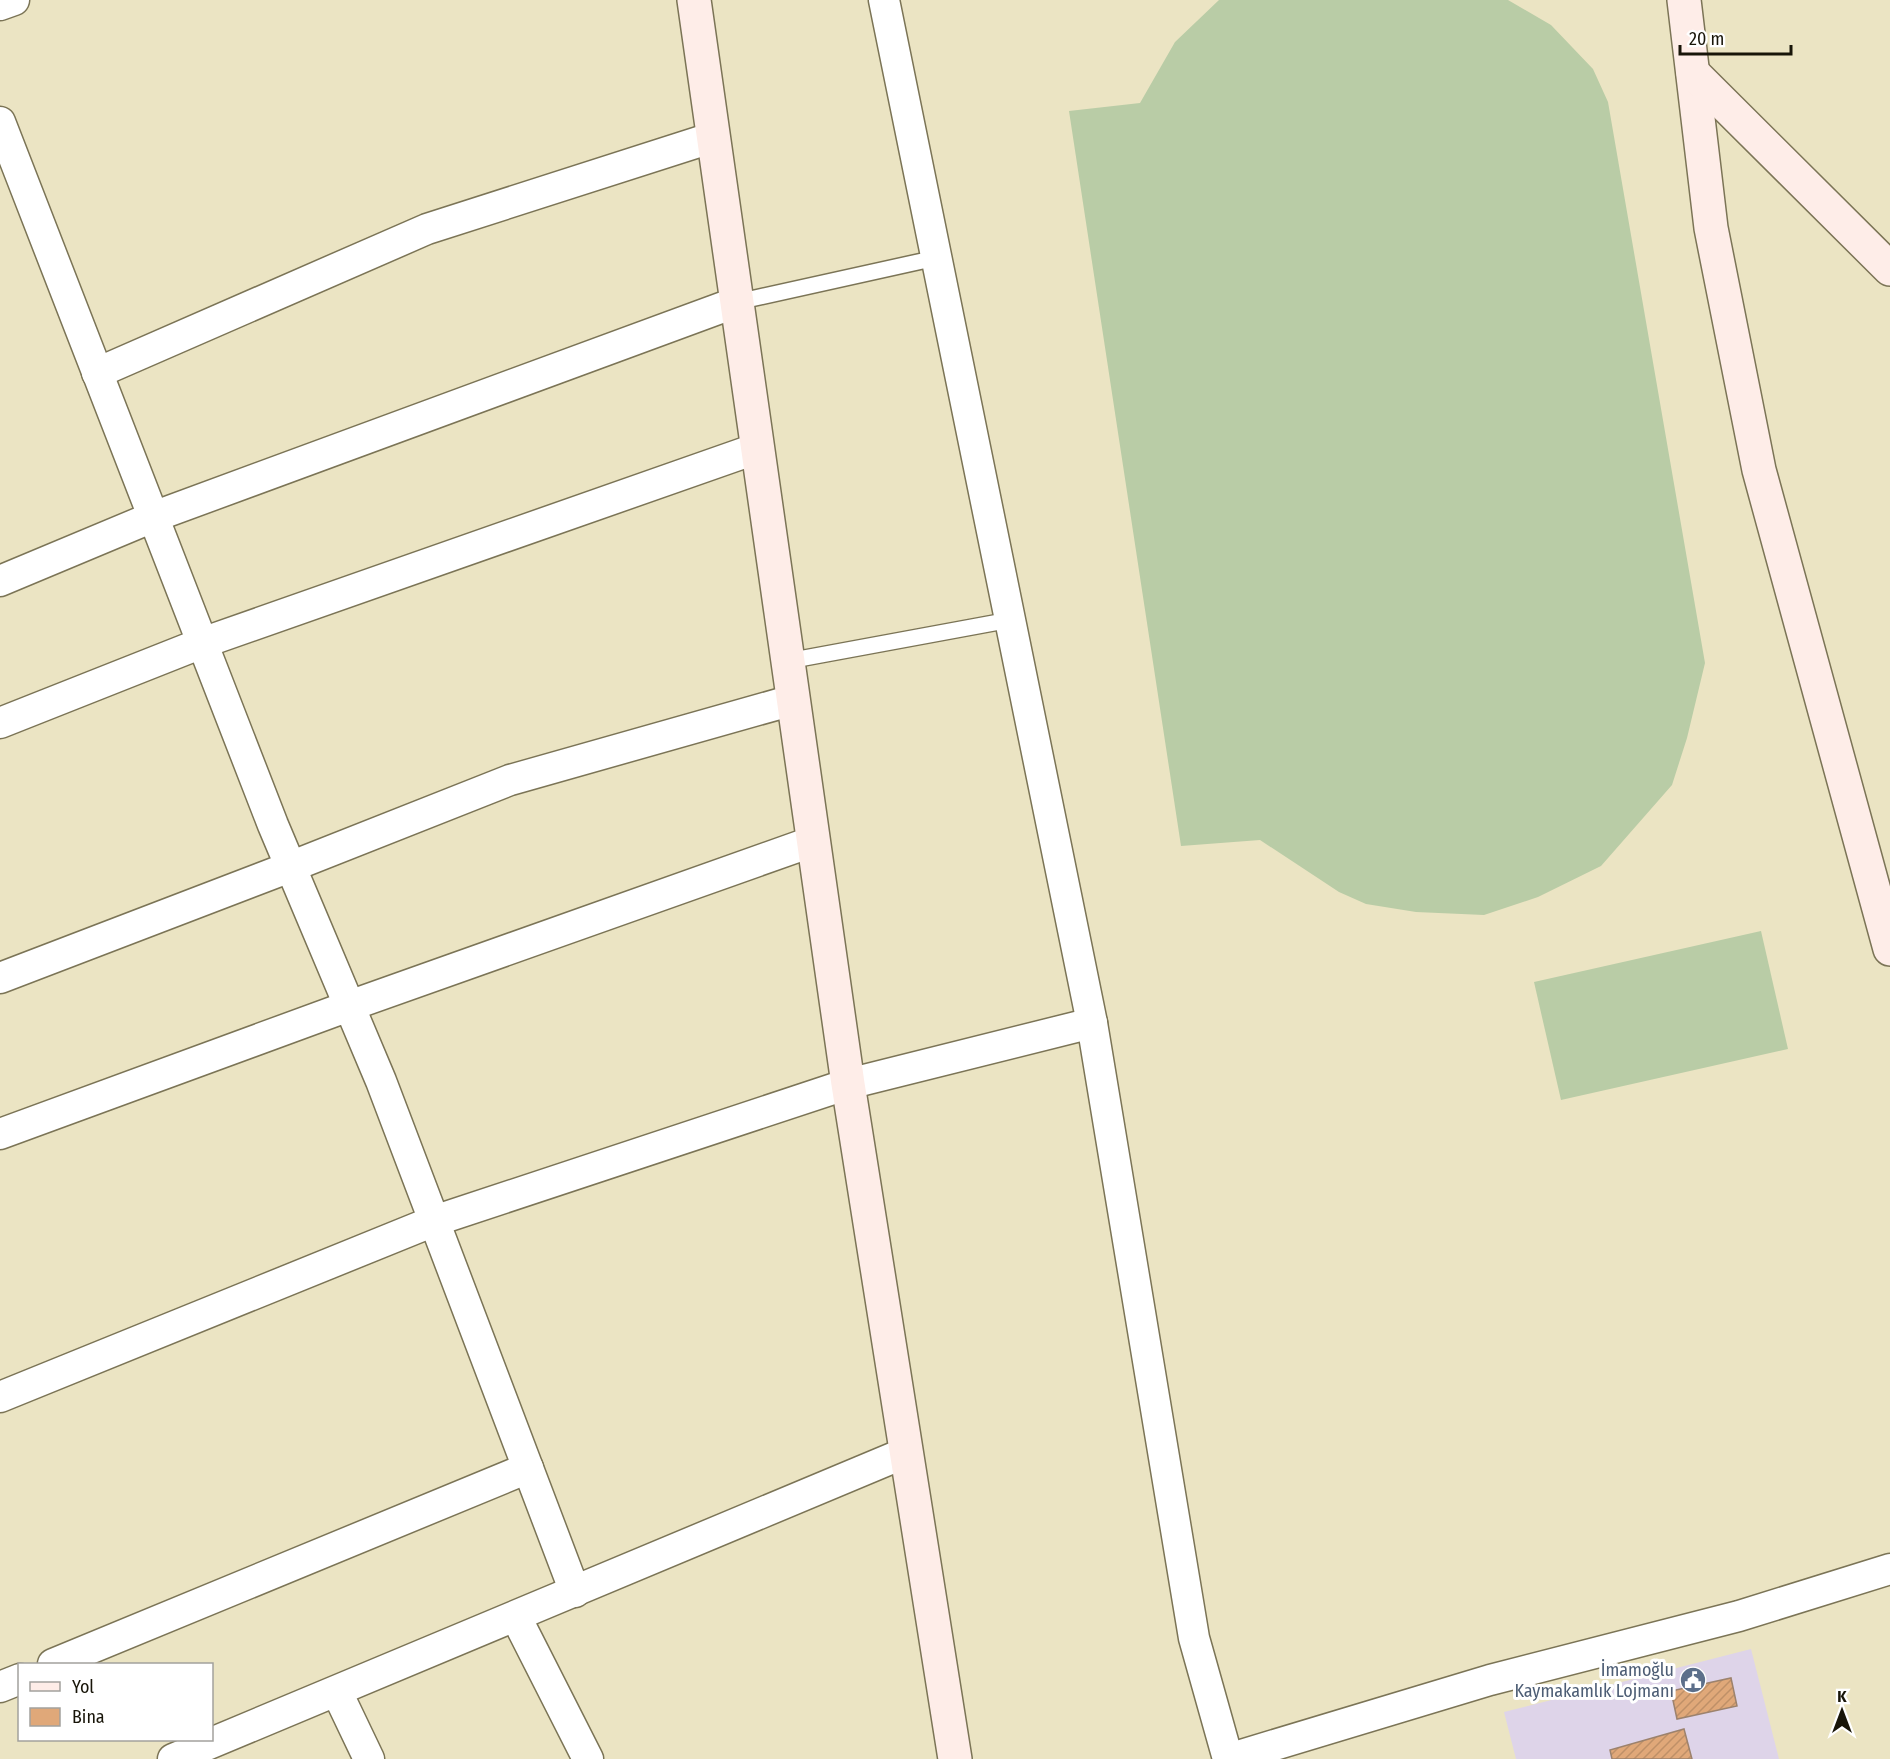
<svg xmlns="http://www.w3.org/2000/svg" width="1890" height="1759" viewBox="0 0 1890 1759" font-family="'Fira Sans Condensed',sans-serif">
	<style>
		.commercial { fill: #ded4e9 }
		.pitch { fill: #b9cca6 }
		.building { fill: url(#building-hatch); stroke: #9c826d; stroke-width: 1.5 }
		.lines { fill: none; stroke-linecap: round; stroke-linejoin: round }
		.lane-casing { stroke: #7b7456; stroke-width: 18 }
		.street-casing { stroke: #7b7456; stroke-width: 33 }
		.secondary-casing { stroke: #7b7456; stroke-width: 36 }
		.lane { stroke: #fff; stroke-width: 15 }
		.street { stroke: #fff; stroke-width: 30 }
		.secondary { stroke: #feede8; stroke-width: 33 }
		.labels { text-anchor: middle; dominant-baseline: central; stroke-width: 6; stroke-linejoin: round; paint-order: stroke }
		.service-label { font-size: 18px; fill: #4e5e75; stroke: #fff; text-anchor: end }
	</style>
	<defs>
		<pattern id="building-hatch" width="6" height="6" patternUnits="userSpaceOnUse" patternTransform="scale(1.5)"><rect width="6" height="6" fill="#e0a879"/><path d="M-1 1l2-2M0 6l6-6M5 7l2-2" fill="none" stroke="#bf9067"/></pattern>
	</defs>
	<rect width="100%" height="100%" fill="#ebe4c3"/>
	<path class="commercial" d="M1751 1649 1779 1759H1516L1504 1712Z"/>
	<g class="pitch">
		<path d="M1219 0H1508L1551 25 1593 69 1608 102 1705 663 1687 738 1672 785 1601 866 1538 897 1484 915 1416 912 1366 904 1339 892 1260 840 1181 846 1069 111 1140 103 1175 42Z"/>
		<path d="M1761 931 1788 1049 1561 1100 1534 982Z"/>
	</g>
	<g class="building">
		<path d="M1731 1678 1737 1706 1677 1719 1671 1691Z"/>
		<path d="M1684 1729 1692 1759H1612L1610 1750Z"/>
	</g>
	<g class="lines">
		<g class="lane-casing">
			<g id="lane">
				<path d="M737 302 936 258"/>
				<path d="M788 661 1010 620"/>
			</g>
		</g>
		<g class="street-casing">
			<g id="street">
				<path d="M884 0 1092 1023 1194 1638 1228 1759"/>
				<path d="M0 5 14 0"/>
				<path d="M0 122 273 825 381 1081 575 1592"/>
				<path d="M97 373 427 229 714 137"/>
				<path d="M0 581 153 517 737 302"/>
				<path d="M0 723 202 643 758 448"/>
				<path d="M0 978 290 867 510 780 793 700"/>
				<path d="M0 1134 349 1006 814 841"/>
				<path d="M0 1397 434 1221 848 1084 1092 1023"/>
				<path d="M516 1617 588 1759"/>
				<path d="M53 1664 528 1468"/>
				<path d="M0 1687 20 1679"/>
				<path d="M337 1692 369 1759"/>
				<path d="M173 1759 907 1452"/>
				<path d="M1228 1759 1490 1680 1739 1616 1890 1569"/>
			</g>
		</g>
		<g class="secondary-casing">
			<g id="secondary">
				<path d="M694 0 848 1084 955 1759"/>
				<path d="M1684 0 1711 228 1759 470 1890 949"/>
				<path d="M1693 73 1890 269"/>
			</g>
		</g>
		<use href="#lane" class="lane"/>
		<use href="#street" class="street"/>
		<use href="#secondary" class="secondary"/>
	</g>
	<defs>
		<g id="civic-disc" transform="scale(1.35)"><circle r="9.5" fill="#5c6f8a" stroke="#fff"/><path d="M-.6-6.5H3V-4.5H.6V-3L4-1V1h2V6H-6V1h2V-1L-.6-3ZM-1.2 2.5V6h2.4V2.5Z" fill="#fff"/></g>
	</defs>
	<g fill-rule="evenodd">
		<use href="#civic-disc" x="1693" y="1680"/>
	</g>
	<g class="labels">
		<g class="service-label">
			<text x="1674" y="1670">İmamoğlu<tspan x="1674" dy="21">Kaymakamlık Lojmanı</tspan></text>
		</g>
	</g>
	<rect x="18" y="1663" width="195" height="78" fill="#ffffff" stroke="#a3a19d" stroke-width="1.5"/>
	<rect x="30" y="1682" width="30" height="9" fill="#feede8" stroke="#a3a19d" stroke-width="1.5"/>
	<text x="72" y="1693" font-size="18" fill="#181509">Yol</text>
	<rect x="30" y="1708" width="30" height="18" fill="#e0a879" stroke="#a3a19d" stroke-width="1.5"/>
	<text x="72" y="1723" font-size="18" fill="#181509">Bina</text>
	<g transform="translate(1842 1711)" stroke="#ffffff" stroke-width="4.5" paint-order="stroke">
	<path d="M0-4.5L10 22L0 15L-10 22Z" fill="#181509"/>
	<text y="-9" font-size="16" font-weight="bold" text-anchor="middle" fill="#181509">K</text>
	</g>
	<path d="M1680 45v9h111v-9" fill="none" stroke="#181509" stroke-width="3"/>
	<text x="1689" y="45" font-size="18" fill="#181509" stroke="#ffffff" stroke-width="4.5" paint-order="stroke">20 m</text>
</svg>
